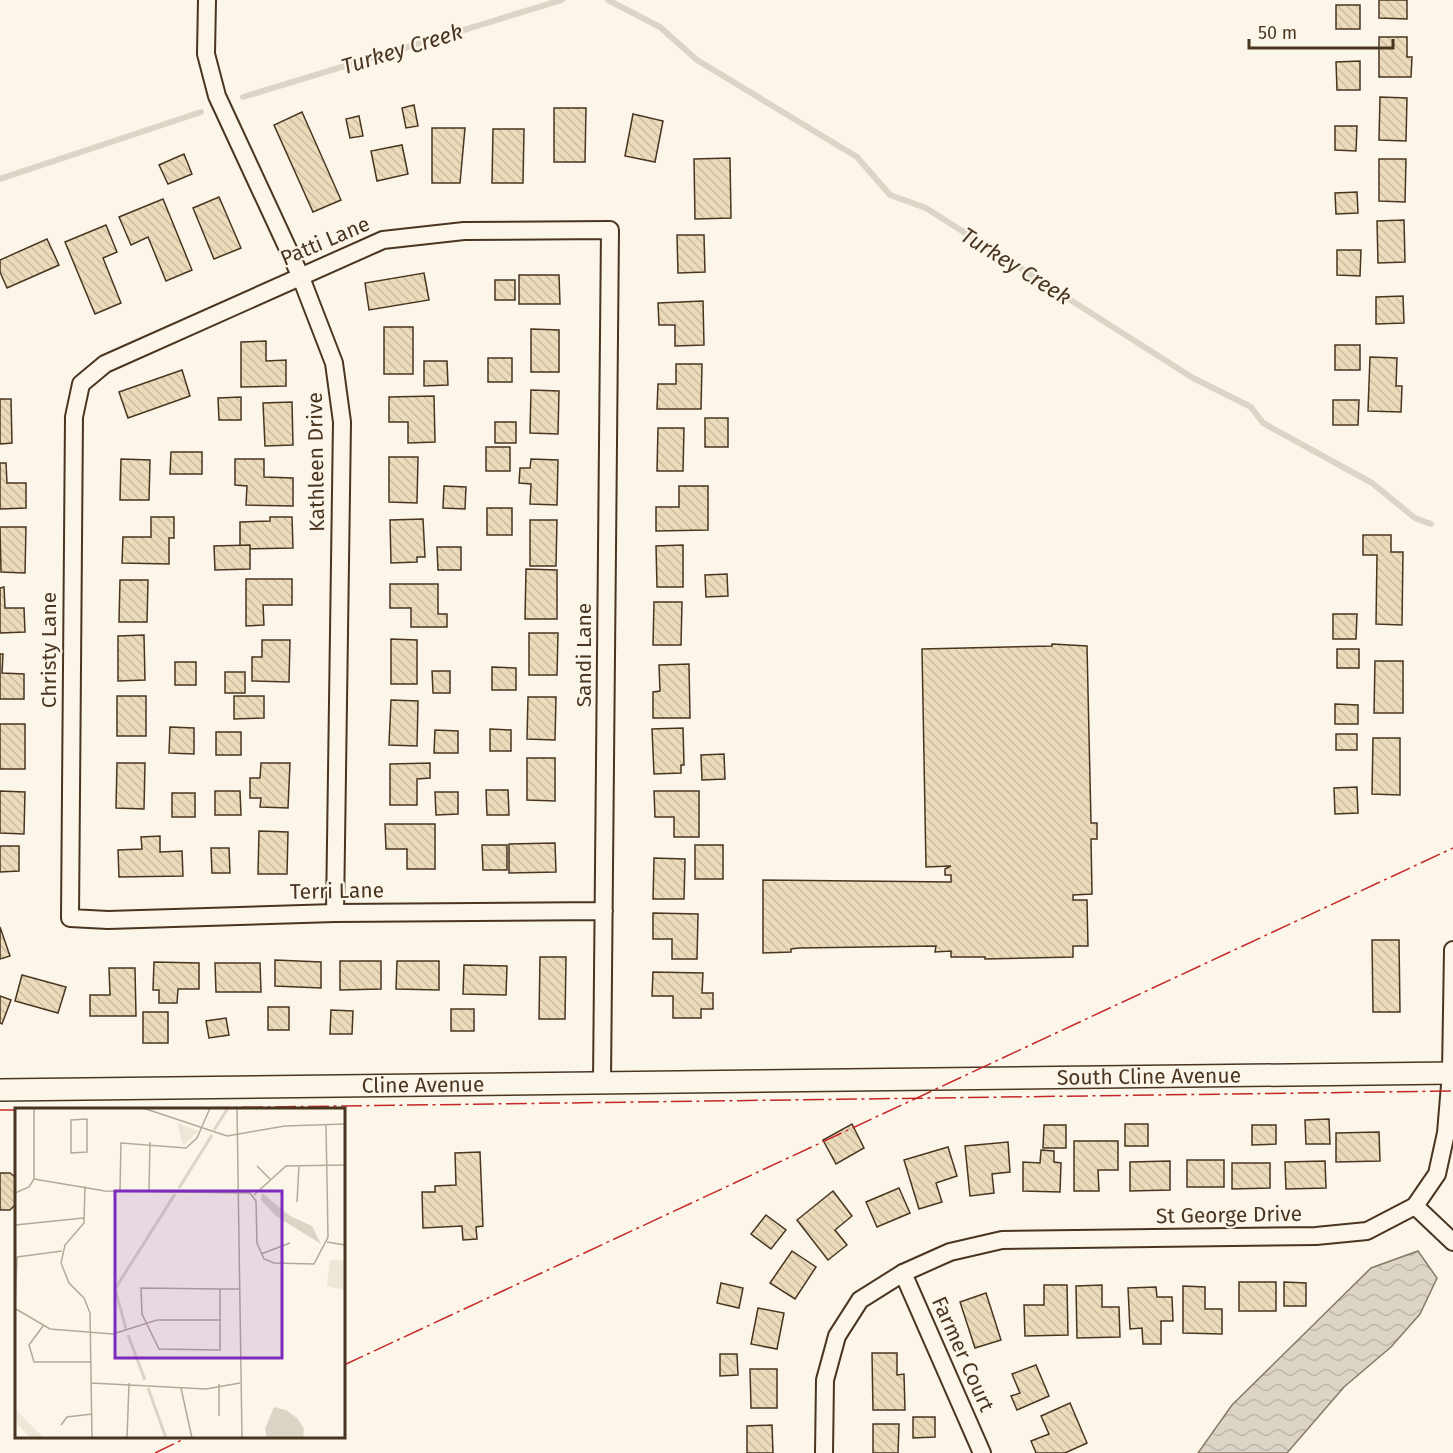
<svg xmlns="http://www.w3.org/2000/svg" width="1453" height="1453" viewBox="0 0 1453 1453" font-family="'Fira Sans',sans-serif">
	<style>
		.water { fill: url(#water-waves); stroke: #887966; stroke-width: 1.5 }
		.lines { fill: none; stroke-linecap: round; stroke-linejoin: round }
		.stream { stroke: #dcd4c6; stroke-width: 6 }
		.building { fill: url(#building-back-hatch); stroke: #4a3520; stroke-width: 1.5 }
		.minor-casing { stroke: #4a3520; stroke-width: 20 }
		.tertiary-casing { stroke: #4a3520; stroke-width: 24 }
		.minor { stroke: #fbf6e9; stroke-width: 16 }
		.tertiary { stroke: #fbf6e9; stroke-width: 21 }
		.power { stroke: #c62828; stroke-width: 1.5; stroke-dasharray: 21 4.5 3 4.5; stroke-linecap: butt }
		.labels { text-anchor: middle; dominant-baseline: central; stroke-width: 4.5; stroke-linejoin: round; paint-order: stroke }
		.street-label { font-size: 21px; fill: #4a3520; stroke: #fbf6e9 }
		.water-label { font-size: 22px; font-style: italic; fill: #4a3520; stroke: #fbf6e9 }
		.inset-river { fill: none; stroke: #dcd4c6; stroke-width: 3 }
		.inset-road { fill: none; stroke: #b4a999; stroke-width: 1.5 }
		.view { fill: #7b2cbf; fill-opacity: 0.15; stroke: #7b2cbf; stroke-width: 3 }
		.inset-edge { fill: none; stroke: #4a3520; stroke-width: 3 }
	</style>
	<defs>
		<pattern id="water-waves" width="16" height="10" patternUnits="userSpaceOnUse" patternTransform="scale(1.5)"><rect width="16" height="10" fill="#dcd4c6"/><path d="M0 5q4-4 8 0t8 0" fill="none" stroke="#beb7aa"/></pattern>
		<pattern id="building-back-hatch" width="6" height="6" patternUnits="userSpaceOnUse" patternTransform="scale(1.5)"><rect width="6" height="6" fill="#ecdcbc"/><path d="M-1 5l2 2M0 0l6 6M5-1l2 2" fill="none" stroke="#ccbda1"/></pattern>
	</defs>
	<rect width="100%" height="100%" fill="#fbf6e9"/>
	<path class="water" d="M1418 1251 1437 1278 1420 1314 1391 1347 1344 1387 1287 1453H1198L1232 1405 1371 1268Z"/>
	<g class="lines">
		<g class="stream">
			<path d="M608 0 660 27 697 60 857 157 890 195 926 208 1193 378 1251 407 1263 423 1372 483 1415 518 1431 524"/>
			<path d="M243 97 562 0"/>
			<path d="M0 179 201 112"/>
		</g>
	</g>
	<g class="building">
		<path d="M1379 0H1407V19L1379 18Z"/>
		<rect x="1336" y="5" width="24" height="24"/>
		<path d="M1379 37H1407V57H1412L1411 77H1379Z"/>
		<path d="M1360 61V90H1337L1336 62Z"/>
		<path d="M1380 97 1407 98 1406 141 1379 140Z"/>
		<path d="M414 105 418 126 406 128 402 108Z"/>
		<path d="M554 108H586L585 162H554Z"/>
		<path d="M302 112 341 200 313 212 274 125Z"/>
		<path d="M633 114 663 121 655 162 625 156Z"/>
		<path d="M359 116 363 136 350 138 346 119Z"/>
		<path d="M1335 126H1357L1356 151 1335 150Z"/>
		<path d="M432 128H465L460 183H432Z"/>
		<path d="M493 129H524L523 183H492Z"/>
		<path d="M402 145 408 174 377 181 371 151Z"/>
		<path d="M184 154 192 174 168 184 159 165Z"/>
		<path d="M730 158 731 218 695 219 694 159Z"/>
		<path d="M1379 159H1406L1405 202 1379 201Z"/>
		<path d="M1357 192 1358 213 1336 214 1335 193Z"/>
		<path d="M219 197 241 248 214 259 193 208Z"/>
		<path d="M163 199 192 270 166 281 148 237 131 245 119 217Z"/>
		<path d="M1404 220 1405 262 1378 263 1377 221Z"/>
		<path d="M106 225 117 252 103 258 121 303 95 314 65 242Z"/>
		<path d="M677 235H704L705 272 678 273Z"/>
		<path d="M47 239 59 265 7 288 0 272V260Z"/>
		<path d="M1337 250H1361L1360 276 1337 275Z"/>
		<path d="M424 273 429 300 369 310 365 283Z"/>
		<path d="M519 275H559L560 304H519Z"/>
		<rect x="495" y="280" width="20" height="20"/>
		<path d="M1403 296 1404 323 1376 324V297Z"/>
		<path d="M703 301 704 345 675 346V325H659L658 303Z"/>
		<rect x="384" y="327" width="29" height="47"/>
		<path d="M531 329 559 330V372H531Z"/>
		<path d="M266 341V361L286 360V386L241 387V342Z"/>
		<rect x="1335" y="345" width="25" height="25"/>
		<path d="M1370 357 1397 358 1396 386H1402L1401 412 1368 411Z"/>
		<rect x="488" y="358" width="24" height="24"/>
		<path d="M424 361H447L448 385 424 386Z"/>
		<path d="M676 364H702L701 409H657L658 384H676Z"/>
		<path d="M182 370 190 396 128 418 119 392Z"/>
		<path d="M531 390 559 391 558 434 530 433Z"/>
		<path d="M434 396 435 442 408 443V422H389V397Z"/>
		<path d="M241 397V420H219L218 398Z"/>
		<path d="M0 399H11L12 443 0 444Z"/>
		<path d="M1333 400H1359L1358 425H1333Z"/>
		<path d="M292 402 293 445 265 446 263 403Z"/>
		<rect x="705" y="418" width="23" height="29"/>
		<rect x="495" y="422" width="21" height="21"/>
		<path d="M658 428H684L683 471H657Z"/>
		<rect x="486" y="447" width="24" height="24"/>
		<path d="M171 452H202V474H170Z"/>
		<path d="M389 457H418L417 503 389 502Z"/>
		<path d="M121 459 150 460 149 500H120Z"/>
		<path d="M235 459H264V477L293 478V506L246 505 247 486 235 485Z"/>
		<path d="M531 459 558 460 557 505 530 504 531 484 519 483 520 468H530Z"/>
		<path d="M0 463H6L7 483H26V508L0 509Z"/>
		<path d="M444 486 466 487 465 509 443 508Z"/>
		<path d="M679 486H708V530L656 531V507H679Z"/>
		<rect x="487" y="508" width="25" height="27"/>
		<path d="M151 517H174V538H169V564L122 563 123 537H151Z"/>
		<path d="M270 517H292L293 548 240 549V522L270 521Z"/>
		<path d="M423 519 425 557H417V562L391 563 390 520Z"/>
		<path d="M530 520H557L556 566H530Z"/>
		<path d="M0 527H26L25 573 1 572Z"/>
		<path d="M1363 535H1391V552H1403L1402 625 1376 624 1377 555H1363Z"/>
		<path d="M250 545V569L215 570 214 546Z"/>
		<path d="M683 545V587H657L656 546Z"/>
		<path d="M437 547H461V570H438Z"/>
		<path d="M526 569 557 570V619H525Z"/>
		<path d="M727 574 728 596 706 597 705 575Z"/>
		<path d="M246 579H292V605H263L264 625 246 626Z"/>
		<path d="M120 580H148L147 622H119Z"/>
		<path d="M390 584H438V614H447V627H411V608H390Z"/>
		<path d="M4 587 5 608H24L25 632 0 633V588Z"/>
		<path d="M654 602H682L681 645H653Z"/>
		<path d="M1333 614H1357L1356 639H1333Z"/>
		<path d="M529 633H558L557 675H529Z"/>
		<path d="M144 635 145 680 118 681V636Z"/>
		<path d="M391 639 417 640V684H391Z"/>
		<path d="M262 640H290L289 682 252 681V657H262Z"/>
		<path d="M1052 644 1087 646 1091 823H1097V839H1091L1092 894 1073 895V900H1087L1088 946H1073V957L985 959V957H951V951L935 952 936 946 799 948 791 949V952L763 953V880L951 882V875H945V869L951 866 926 867 922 649 1052 646Z"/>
		<rect x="1337" y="649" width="22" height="19"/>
		<path d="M0 654H3L2 673 24 674V699H0Z"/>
		<path d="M1375 661H1403V713H1374Z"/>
		<rect x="175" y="662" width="21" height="23"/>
		<path d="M689 664 690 718H653V692L660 691 659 665Z"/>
		<path d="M492 667 516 668V690H492Z"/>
		<path d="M432 671H450V693H433Z"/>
		<rect x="225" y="672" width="20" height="21"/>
		<rect x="117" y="696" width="29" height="40"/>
		<path d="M234 696H264V718L234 719Z"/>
		<path d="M528 697H556L555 740 527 739Z"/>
		<path d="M391 700 418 701 417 746 389 745Z"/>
		<path d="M1335 704 1358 705V724H1335Z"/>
		<rect x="0" y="724" width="25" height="45"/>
		<path d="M170 727 194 728V754L169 753Z"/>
		<path d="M683 728 684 765H681V773L654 774 652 729Z"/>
		<path d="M490 729 511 730V751H490Z"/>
		<path d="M435 730 458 731V753H434Z"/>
		<rect x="216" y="732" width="25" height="23"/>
		<rect x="1336" y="734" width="21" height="16"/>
		<path d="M1373 738H1400V795L1372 794Z"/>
		<path d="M724 754 725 779 702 780 701 755Z"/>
		<path d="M527 758H555V801L527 800Z"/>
		<path d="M117 763H145L144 809 116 808Z"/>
		<path d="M261 763H290L288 808 260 807 261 798H250V778H260Z"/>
		<path d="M430 763V778L417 779V805H390V764Z"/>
		<path d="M1357 787 1358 813 1335 814 1334 788Z"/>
		<path d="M486 790H508L509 815H487Z"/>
		<path d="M0 791 25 792 24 834 0 833Z"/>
		<path d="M215 791H240L241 815H215Z"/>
		<path d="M654 791H699V837H674V817H655Z"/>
		<path d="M435 792H458V814L436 815Z"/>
		<rect x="172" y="793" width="23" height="24"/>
		<path d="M385 824H435V869H407V849H386Z"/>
		<path d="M259 831 288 832 287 874H258Z"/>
		<path d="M160 836V852L182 851 183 876 119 877 118 850 142 849 141 837Z"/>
		<path d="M555 843 556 872 509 873V844Z"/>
		<path d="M482 845H507V870H483Z"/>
		<rect x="695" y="845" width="28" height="34"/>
		<path d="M0 846H19V871L0 872Z"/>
		<path d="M211 848H229L230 873H212Z"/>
		<path d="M654 858 685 859 684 899H653Z"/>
		<path d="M653 913 698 914 697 959H672V939H653Z"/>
		<path d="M0 927 10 956 0 959Z"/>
		<path d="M1372 940H1399L1400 1012H1373Z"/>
		<path d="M540 957H566L565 1019H539Z"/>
		<path d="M275 960 321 962V988L275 986Z"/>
		<path d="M340 961H381V989L340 990Z"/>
		<path d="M397 961H439V990L396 989Z"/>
		<path d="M154 962 199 963V989H178L177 1003H159V990H153Z"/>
		<path d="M215 963H260L261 992H216Z"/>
		<path d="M464 965 507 966 506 995 463 994Z"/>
		<path d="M109 968H135L136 1016H90V995H110Z"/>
		<path d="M653 972 703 973 702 993H713V1009H701V1018H673V996H652Z"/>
		<path d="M22 975 66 987 58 1013 15 1001Z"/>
		<path d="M0 996 11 1000 2 1024 0 1023Z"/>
		<rect x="268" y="1007" width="21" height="23"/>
		<rect x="451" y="1009" width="23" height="22"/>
		<path d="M331 1010 353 1011 352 1034H330Z"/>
		<rect x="143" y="1012" width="25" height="31"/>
		<path d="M226 1018 229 1035 209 1038 206 1021Z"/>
		<path d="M1329 1119 1330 1144H1306L1305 1120Z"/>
		<path d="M852 1124 864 1148 836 1164 823 1140Z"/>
		<rect x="1125" y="1124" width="23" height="22"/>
		<path d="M1044 1125H1066V1148H1043Z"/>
		<path d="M1252 1125H1276V1144L1252 1145Z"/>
		<path d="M1379 1132 1380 1161 1336 1162V1133Z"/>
		<path d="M1074 1141H1118V1170H1098L1099 1191H1074Z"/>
		<path d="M1008 1142 1010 1172 992 1174 994 1193 970 1196 965 1146Z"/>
		<path d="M948 1147 957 1176 936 1183 942 1202 919 1209 904 1160Z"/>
		<path d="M1041 1150 1054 1151V1162L1061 1163 1060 1192 1023 1191V1162L1040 1163Z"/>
		<path d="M480 1152 483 1226 476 1227 477 1239 463 1240 462 1226 423 1228 422 1192H435V1186L456 1185 455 1153Z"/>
		<rect x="1187" y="1160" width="37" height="27"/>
		<path d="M1170 1161V1190L1130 1191V1162Z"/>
		<path d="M1325 1161 1326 1188 1286 1189 1285 1162Z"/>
		<path d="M1232 1163H1270V1188L1232 1189Z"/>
		<path d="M0 1173H10L15 1177V1205L10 1210H0Z"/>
		<path d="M899 1188 910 1213 877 1227 866 1202Z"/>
		<path d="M833 1191 852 1216 835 1230 847 1245 828 1260 797 1220Z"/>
		<path d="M766 1215 786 1230 771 1249 751 1234Z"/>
		<path d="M792 1251 816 1267 795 1299 770 1283Z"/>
		<rect x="1239" y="1282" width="37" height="29"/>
		<path d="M1284 1282 1306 1283V1306H1284Z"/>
		<path d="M721 1283 743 1288 739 1308 717 1303Z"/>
		<path d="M1044 1285H1067L1068 1335 1025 1336 1024 1305H1044Z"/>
		<path d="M1102 1285V1307H1119L1120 1337 1077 1338 1076 1286Z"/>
		<path d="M1183 1286 1205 1287V1309H1222V1334L1183 1333Z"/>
		<path d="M1156 1287 1157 1297H1172L1173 1321H1161V1344H1143L1142 1328 1130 1329 1128 1288Z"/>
		<path d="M986 1293 1001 1340 975 1348 960 1302Z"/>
		<path d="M758 1308 784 1313 777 1349 751 1344Z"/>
		<path d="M872 1353H897V1375L904 1374 905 1410H873Z"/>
		<path d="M720 1354H737L738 1375 720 1376Z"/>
		<path d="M1036 1365 1049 1396 1017 1410 1011 1396 1020 1393 1012 1374Z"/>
		<path d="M750 1369H777V1408H751Z"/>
		<path d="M1070 1403 1087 1443 1065 1453H1036L1031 1441 1049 1434 1041 1416Z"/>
		<path d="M913 1417H935V1437L913 1438Z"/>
		<path d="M873 1424H899L898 1453H873Z"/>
		<path d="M772 1425 773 1453H747V1426Z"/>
	</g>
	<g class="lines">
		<g class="minor-casing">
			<g id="minor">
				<path d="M207 0 206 54 217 96 300 275 334 363 342 422 335 913"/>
				<path d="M602 1081 610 230 464 231 383 240 105 364 81 384 74 417 70 918 108 920 335 913 604 911"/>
				<path d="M1415 1206 1453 1242"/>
				<path d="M903 1273 982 1453"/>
				<path d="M824 1453 825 1380 837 1336 860 1300 903 1273 950 1252 1002 1240 1316 1236 1367 1231 1415 1206 1437 1174 1446 1133 1451 1073 1453 950"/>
			</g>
		</g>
		<g class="tertiary-casing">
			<g id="tertiary">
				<path id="s1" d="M0 1090 1453 1073"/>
			</g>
		</g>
		<use href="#minor" class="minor"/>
		<use href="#tertiary" class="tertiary"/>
		<g class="power">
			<path d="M0 1110H16"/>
			<path d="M44 1110 1453 1091"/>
			<path d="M344 1365 1453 848"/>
			<path d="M155 1453 190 1436"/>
		</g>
	</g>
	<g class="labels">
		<g class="street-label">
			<text transform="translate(325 241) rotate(-23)">Patti Lane</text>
			<text transform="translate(316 462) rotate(-91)">Kathleen Drive</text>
			<text transform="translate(49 650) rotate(-90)">Christy Lane</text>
			<text transform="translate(584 655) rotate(-90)">Sandi Lane</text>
			<text transform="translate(337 891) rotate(-1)">Terri Lane</text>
			<text stroke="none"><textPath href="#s1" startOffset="1149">South Cline Avenue</textPath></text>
			<text stroke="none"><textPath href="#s1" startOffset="423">Cline Avenue</textPath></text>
			<text transform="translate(1229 1215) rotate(-1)">St George Drive</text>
			<text transform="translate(963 1354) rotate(66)">Farmer Court</text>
		</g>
		<g class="water-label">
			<text transform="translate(402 49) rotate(-17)">Turkey Creek</text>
			<text transform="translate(1016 266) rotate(32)">Turkey Creek</text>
		</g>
	</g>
	<g transform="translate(15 1108)">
		<rect width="330" height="330" fill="#fbf6e9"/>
		<path d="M0 301 29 330H16L0 314Z" fill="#ede6d9"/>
		<path d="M315 152H330V182L312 178Z" fill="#ede6d9"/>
		<path d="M162 15 184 23 168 38Z" fill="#ede6d9"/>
		<path d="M247 85 275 108 297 118 306 136 261 108 246 92ZM259 299 271 302 283 311 289 321 288 330H252L250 321Z" fill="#dcd4c6"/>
		<path class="inset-river" d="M199 22 213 0M164 80 197 27M111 221 100 181 160 86M113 227 130 272M133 280 151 330"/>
		<path class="inset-road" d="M128 0 212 28 270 18 330 16M222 0 227 330M72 11V44L56 45V12ZM242 58 255 71M19 71 90 83 235 85 241 93 242 135 249 151 259 155 299 156 313 129 311 17M70 78 69 115 50 137 46 155 54 175 69 190 75 205 77 330M105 82 106 35 171 40 182 30 195 0M134 82 135 34M0 85 14 79 19 71V0M239 87 271 58 330 57M282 94 284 57M0 117 69 110M312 134 330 137M246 146 275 135M2 149 47 143M205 181V242L144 241 127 206 126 180 205 181H224M1 201 35 221 98 226 142 212H205M0 202 2 149M28 218 14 237 19 254H76M76 275 191 281 225 275M166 280 177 330M204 308V276M46 317 52 309 77 306M112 330 114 275"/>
		<path class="view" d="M100 83H267V250H100Z"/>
		<rect width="330" height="330" class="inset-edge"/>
	</g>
	<path d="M1249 39v9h144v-9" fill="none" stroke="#4a3520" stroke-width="3"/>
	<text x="1258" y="39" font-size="18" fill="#4a3520" stroke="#fbf6e9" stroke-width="4.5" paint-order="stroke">50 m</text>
</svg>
